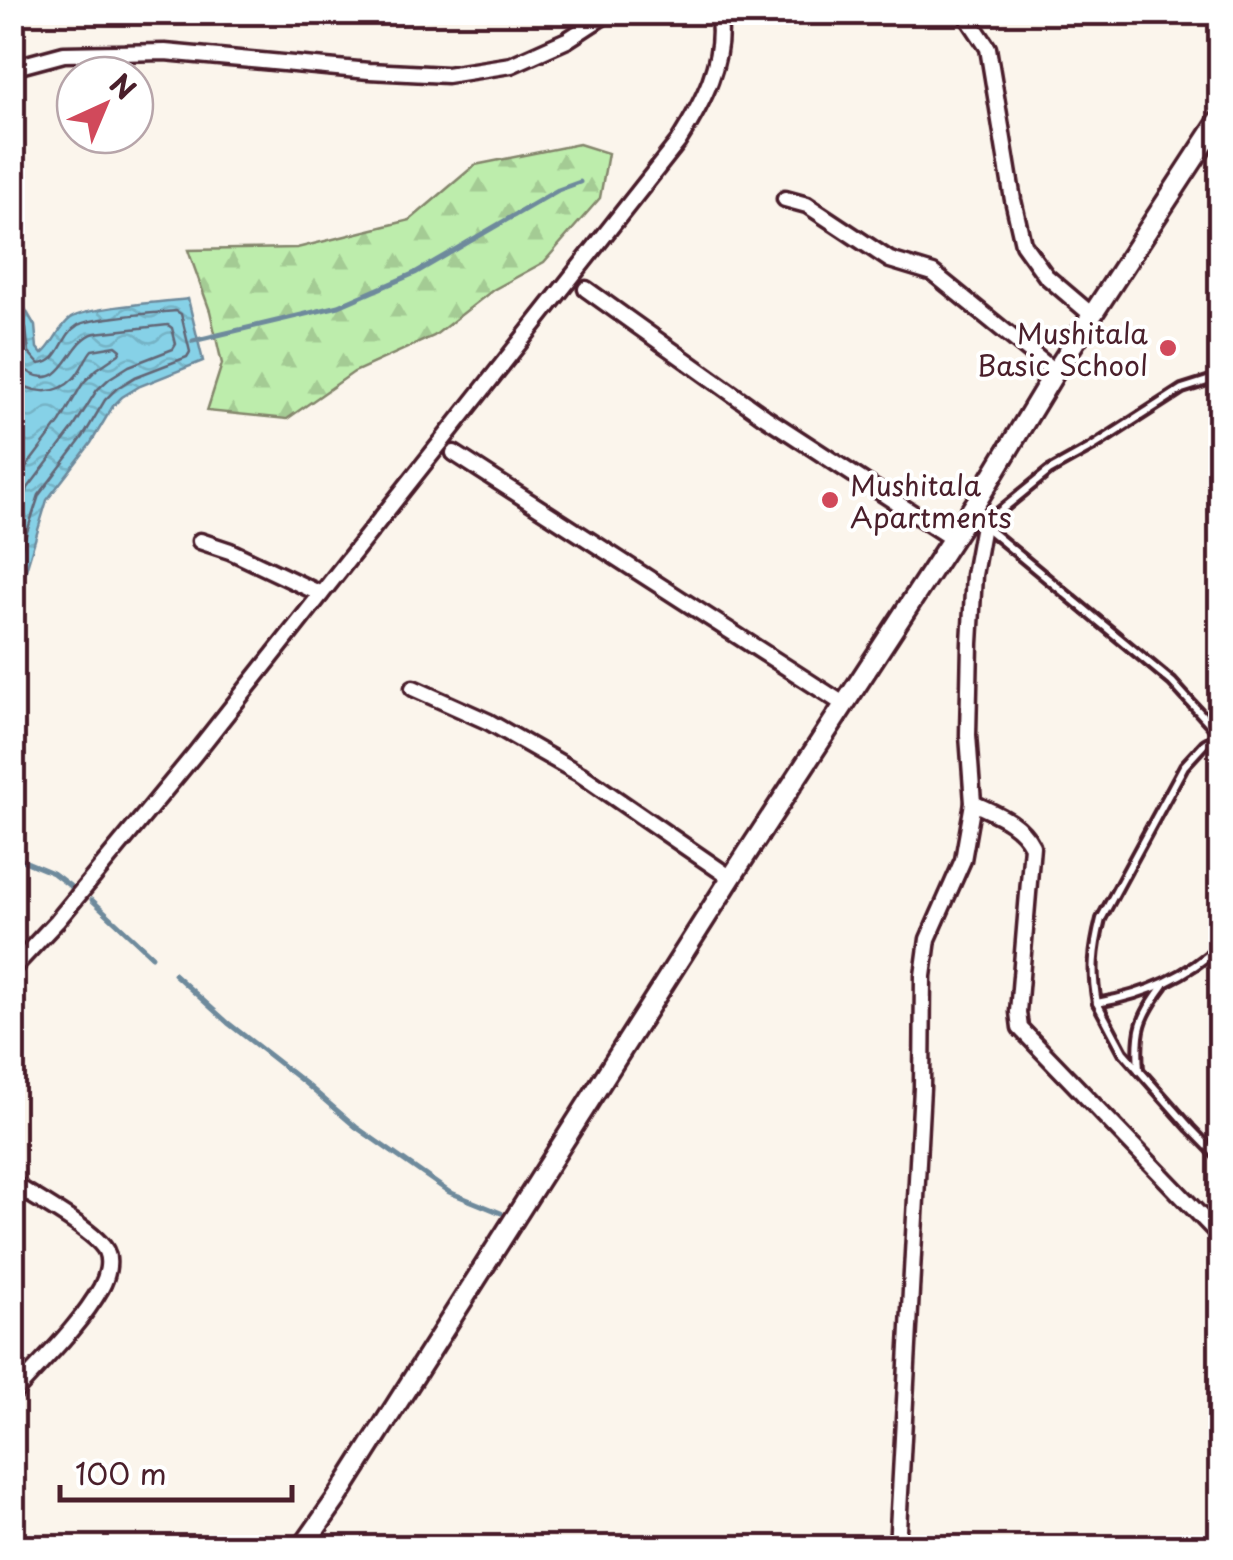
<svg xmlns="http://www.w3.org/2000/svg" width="1233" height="1560" viewBox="0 0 1233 1560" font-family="'Playpen Sans',sans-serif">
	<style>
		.forest { fill: url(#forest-firs); stroke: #84866c; stroke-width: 2.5 }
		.water { fill: url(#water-waves); stroke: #6e8a9c; stroke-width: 2.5 }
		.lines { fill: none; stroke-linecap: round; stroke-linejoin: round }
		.shore { stroke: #626676; stroke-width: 2.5 }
		.stream { stroke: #6e8a9c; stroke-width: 5 }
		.service-casing { stroke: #4a1f2b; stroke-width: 14 }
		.minor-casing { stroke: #4a1f2b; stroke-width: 21 }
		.secondary-casing { stroke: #4a1f2b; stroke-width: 25 }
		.service { stroke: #fff; stroke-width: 6 }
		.minor { stroke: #fff; stroke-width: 14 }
		.secondary { stroke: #fff; stroke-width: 18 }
		.poi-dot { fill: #d1495b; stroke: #fff; stroke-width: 4 }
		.labels { text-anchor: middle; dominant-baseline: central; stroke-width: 8; stroke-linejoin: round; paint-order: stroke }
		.poi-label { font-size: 28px; fill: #4a1f2b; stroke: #fff; text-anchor: end }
	</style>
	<defs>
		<pattern id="forest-firs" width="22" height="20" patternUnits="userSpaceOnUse" patternTransform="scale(2.5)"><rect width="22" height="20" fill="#bdedac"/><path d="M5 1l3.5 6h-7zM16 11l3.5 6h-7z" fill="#a4cb94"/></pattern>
		<pattern id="water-waves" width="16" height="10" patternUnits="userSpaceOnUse" patternTransform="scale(2.5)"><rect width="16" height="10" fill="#86d1e7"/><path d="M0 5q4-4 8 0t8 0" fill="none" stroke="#75b3c6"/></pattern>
	</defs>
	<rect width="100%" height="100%" fill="#fbf5ec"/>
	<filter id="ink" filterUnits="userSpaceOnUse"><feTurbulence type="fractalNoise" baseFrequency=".01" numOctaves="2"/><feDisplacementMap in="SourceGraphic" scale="20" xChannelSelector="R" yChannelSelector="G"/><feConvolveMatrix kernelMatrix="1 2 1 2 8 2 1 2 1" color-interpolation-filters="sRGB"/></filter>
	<g filter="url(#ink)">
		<path class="forest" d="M579 144 608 153 600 198 544 262 493 290 434 336 354 372 287 419 207 411 222 364 210 311 188 250 297 248 410 220 475 165Z"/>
		<path class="water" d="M13 288 35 326 37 348 42 354C54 345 58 327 71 318 87 307 165 302 188 299L203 361 140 386 122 397 113 406 91 443 47 500 13 613Z"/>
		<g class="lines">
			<g class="shore">
				<path d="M12 306 26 329 29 353 39 364C62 362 60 336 78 325 92 317 156 313 176 311L181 314 190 352 187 357 135 377 117 388 105 400 83 437 39 495 12 578"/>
				<path d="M12 331C15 339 14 347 16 355 18 363 24 370 32 374 65 390 68 341 95 333L168 325 172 328 176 344 173 349 129 366 110 378 97 390 72 430 28 488 12 536"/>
				<path d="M12 378C31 394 56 397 74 378 82 370 85 358 92 350L116 346 121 350 119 354 97 369 83 383 60 422 12 486"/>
			</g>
			<g class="stream">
				<path d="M193 341 339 306 415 273 558 190 580 182"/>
				<path d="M12 856 53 873 70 886"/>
				<path d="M92 900 152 956"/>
				<path d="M174 974 228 1023 305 1083 356 1127 449 1192 501 1213"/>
			</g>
			<g class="service-casing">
				<g id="service">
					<path d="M1220 377 1182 389 1092 447 1049 471 983 525 1172 682 1220 735"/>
					<path d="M1220 737 1214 738 1205 743 1184 766 1101 919C1093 951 1091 971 1097 1003 1143 995 1186 978 1220 945"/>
					<path d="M1097 1003 1123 1052 1190 1128 1220 1159"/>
					<path d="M1139 1070C1136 1030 1140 1017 1164 985"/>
				</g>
			</g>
			<g class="minor-casing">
				<g id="minor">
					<path d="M964 12 988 48 1013 200 1023 244 1046 276 1093 316"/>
					<path d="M12 68 64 54 165 52 369 71 447 75 511 65 567 40 610 12"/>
					<path d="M785 199 807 205 890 260 933 273 1055 372"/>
					<path d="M586 289 765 417 951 538"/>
					<path d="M454 453 845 705"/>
					<path d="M200 541 230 551 321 594"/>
					<path d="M413 688 489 722 580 774 731 878"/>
					<path d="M973 803C996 814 1020 822 1032 846L1018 1012 1020 1028 1220 1236"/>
					<path d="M12 969 57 921 194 755 678 142C702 104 727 59 718 12"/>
					<path d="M12 1183C33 1197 96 1231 106 1251 111 1262 107 1277 101 1288 79 1327 42 1361 12 1395"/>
					<path d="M897 1548 922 1088 923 976 928 939 963 860 973 803 968 735 970 643 974 575 983 525 978 517 970 512"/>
				</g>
			</g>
			<g class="secondary-casing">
				<path id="secondary" d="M302 1548 337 1498 731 878 977 501 1055 372 1220 119"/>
			</g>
			<use href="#service" class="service"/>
			<use href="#minor" class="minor"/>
			<use href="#secondary" class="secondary"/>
		</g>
	</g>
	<g class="poi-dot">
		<circle cx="1168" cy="348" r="10"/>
		<circle cx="830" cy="500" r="10"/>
	</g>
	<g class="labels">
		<g class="poi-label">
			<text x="1148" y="332">Mushitala<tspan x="1148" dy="32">Basic School</tspan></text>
			<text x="850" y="484" text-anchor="start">Mushitala<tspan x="850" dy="32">Apartments</tspan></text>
		</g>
	</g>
	<rect width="1233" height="1560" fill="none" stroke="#fff" stroke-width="50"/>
	<rect x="25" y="25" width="1183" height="1510" fill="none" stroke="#4a1f2b" stroke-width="4" filter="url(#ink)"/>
	<g transform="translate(105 105) rotate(44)"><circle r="48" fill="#ffffff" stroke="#b7a5aa" stroke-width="2.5"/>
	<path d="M0-8L18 38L0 25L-18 38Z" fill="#d1495b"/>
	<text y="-15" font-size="28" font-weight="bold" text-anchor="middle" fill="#4a1f2b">N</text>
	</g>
	<path d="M60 1485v15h232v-15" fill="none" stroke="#4a1f2b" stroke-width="5"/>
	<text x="75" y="1485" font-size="30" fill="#4a1f2b" stroke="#ffffff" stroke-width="8" paint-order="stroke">100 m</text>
</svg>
